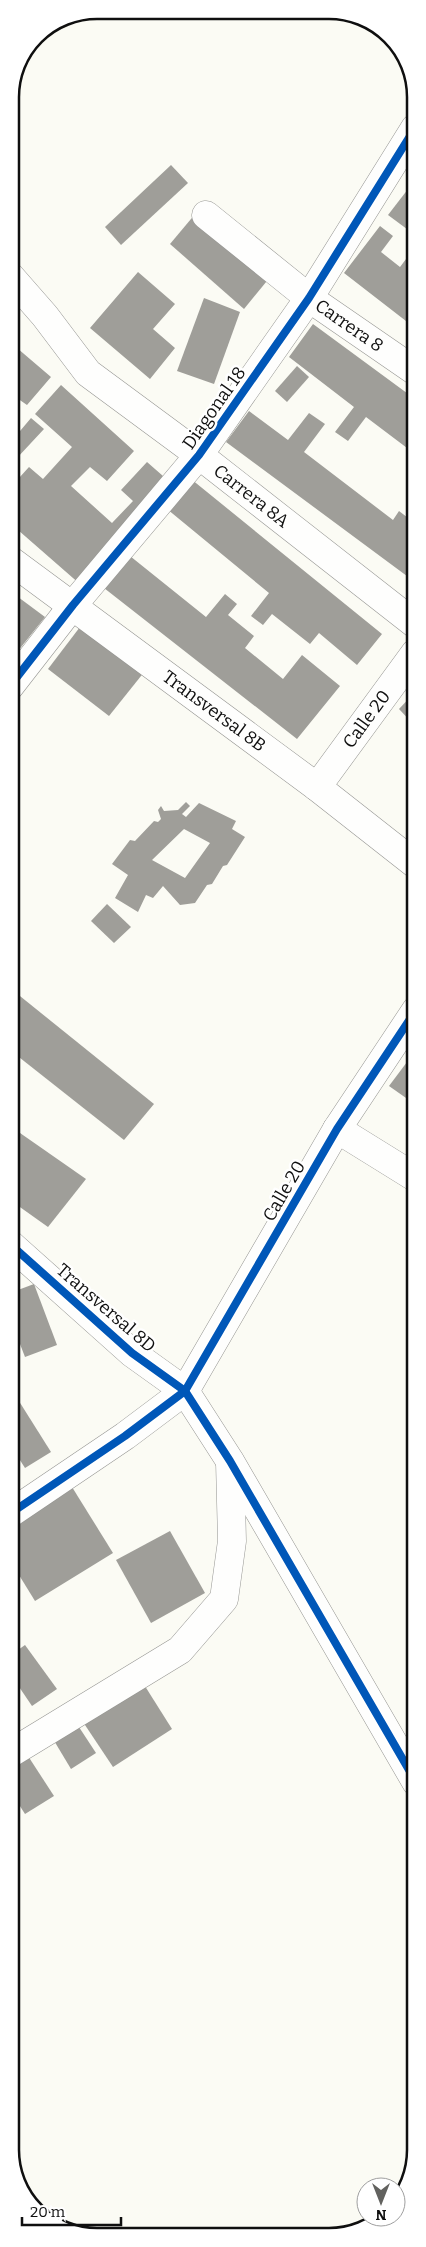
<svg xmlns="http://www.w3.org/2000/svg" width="426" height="2247" viewBox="0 0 426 2247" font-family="Bitter,serif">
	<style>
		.building { fill: #9f9e99; fill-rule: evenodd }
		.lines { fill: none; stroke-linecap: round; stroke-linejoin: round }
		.minor-casing { stroke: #959592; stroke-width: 29 }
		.minor { stroke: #fefefd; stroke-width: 28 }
		.cycleway-casing { stroke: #fff; stroke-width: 11 }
		.cycleway { stroke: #0057b8; stroke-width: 8 }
		.labels { text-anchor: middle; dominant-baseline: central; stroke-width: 5; stroke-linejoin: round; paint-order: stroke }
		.street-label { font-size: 18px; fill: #0f0f0f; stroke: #fff }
		.rim { fill: none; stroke: #0f0f0f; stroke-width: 2.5 }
	</style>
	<rect width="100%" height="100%" fill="#fbfbf4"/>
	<g class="building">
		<path d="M171 165 188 183 121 245 105 227Z"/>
		<path d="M415 180V235L388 215Z"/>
		<path d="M196 213 271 276 244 309 170 244Z"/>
		<path d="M380 226 393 236 381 252 400 267 412 251 415 253V261L408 271 415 277V328L344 273Z"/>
		<path d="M138 272 175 304 153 329 175 348 150 379 90 328Z"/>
		<path d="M204 298 240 312 214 384 177 371Z"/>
		<path d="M313 324 415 399V454L366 417 348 441 335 432 354 407 289 357Z"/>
		<path d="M10 342 51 377 27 405 14 396 10 400Z"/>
		<path d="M297 366 309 377 287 402 275 391Z"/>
		<path d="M61 385 134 451 107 481 90 467 71 486 112 523 133 501 121 490 147 462 171 483 81 585 10 523V470L19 478 29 467 43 479 72 447 35 414Z"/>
		<path d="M249 411 288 440 309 413 325 424 304 452 393 520 399 511 412 521 415 516V582L226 442Z"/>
		<path d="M31 418 44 429 17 458 10 454V433L15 437Z"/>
		<path d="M191 479 382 634 357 665 319 633 310 644 272 614 263 625 251 616 269 593 167 509Z"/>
		<path d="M130 556 206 617 225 594 237 604 228 615 254 636 245 648 283 679 302 655 340 686 297 739 104 588Z"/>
		<path d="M10 591 45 617 10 661Z"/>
		<path d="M83 623 145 671 109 716 48 669Z"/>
		<path d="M415 692V726L399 709Z"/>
		<path d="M186 802 190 806 182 814 186 817 199 803 236 821 232 829 245 837 227 865 223 866 212 884 207 885 195 903 180 905 163 886 153 898 146 895 138 912 115 898 128 875 112 864 130 840 135 841 154 821 158 822 161 819 158 810 161 806 164 811 178 810ZM184 829 210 843 185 878 152 860Z"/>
		<path d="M107 904 131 927 114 943 91 921Z"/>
		<path d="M10 988 154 1104 124 1140 10 1050Z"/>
		<path d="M416 1050V1105L389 1086Z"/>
		<path d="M10 1126 86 1179 48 1227 10 1200Z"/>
		<path d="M34 1284 57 1345 25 1357 10 1318V1293Z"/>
		<path d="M17 1398 51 1452 25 1468 11 1446V1402Z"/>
		<path d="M72 1487 113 1553 35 1601 11 1562V1525Z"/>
		<path d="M170 1531 205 1593 151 1623 116 1560Z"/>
		<path d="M25 1645 57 1689 32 1706 11 1675V1655Z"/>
		<path d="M143 1683 172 1729 113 1767 83 1722Z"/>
		<path d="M77 1724 96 1753 71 1769 53 1739Z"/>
		<path d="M28 1756 54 1796 25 1814 11 1792V1767Z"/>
	</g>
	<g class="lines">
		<g class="minor-casing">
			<g id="minor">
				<path id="s1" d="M206 215 309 298 415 371"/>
				<path id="s2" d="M10 276 45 316 88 373 199 455 415 624"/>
				<path id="s3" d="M10 560 317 787 415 864"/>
				<path d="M10 686 73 605 199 455 309 298 415 128"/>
				<path id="s4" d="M317 787 415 653"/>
				<path d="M337 1129 416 1178"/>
				<path d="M10 1244 132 1353 185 1391 230 1461 416 1782"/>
				<path d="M11 1513 125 1436 185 1391 337 1129 416 1010"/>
				<path d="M11 1753 180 1650 224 1599 232 1541 230 1462"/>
			</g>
		</g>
		<use href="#minor" class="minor"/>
		<g class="cycleway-casing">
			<g id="cycleway">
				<path d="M10 686 73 605 199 455 309 298 415 128"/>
				<path d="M10 1244 132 1353 185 1391 230 1461 416 1782"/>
				<path d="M11 1513 125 1436 185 1391 337 1129 416 1010"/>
			</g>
		</g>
		<use href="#cycleway" class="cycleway"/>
	</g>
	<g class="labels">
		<g class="street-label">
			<text stroke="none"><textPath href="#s1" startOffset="181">Carrera 8</textPath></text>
			<text transform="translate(214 408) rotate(-55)">Diagonal 18</text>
			<text stroke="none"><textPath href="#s2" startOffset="329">Carrera 8A</textPath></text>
			<text stroke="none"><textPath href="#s3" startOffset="254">Transversal 8B</textPath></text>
			<text stroke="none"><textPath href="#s4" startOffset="84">Calle 20</textPath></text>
			<text transform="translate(284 1191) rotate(-60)">Calle 20</text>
			<text transform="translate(106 1308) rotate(41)">Transversal 8D</text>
		</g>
	</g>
	<path d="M0 0H426V2247H0ZM97 19H329A78 78 0 0 1 407 97V2150A78 78 0 0 1 329 2228H97A78 78 0 0 1 19 2150V97A78 78 0 0 1 97 19Z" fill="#fff" fill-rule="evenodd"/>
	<path class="rim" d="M97 19H329A78 78 0 0 1 407 97V2150A78 78 0 0 1 329 2228H97A78 78 0 0 1 19 2150V97A78 78 0 0 1 97 19Z"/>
	<g transform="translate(381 2202) rotate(180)"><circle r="24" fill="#ffffff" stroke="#9f9f9f"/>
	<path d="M0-4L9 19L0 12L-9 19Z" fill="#62625f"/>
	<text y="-8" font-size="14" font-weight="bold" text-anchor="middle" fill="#0f0f0f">N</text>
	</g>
	<path d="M22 2217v8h99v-8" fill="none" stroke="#0f0f0f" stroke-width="2.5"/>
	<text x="30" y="2217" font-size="15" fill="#0f0f0f" stroke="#ffffff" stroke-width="4" paint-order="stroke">20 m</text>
</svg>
